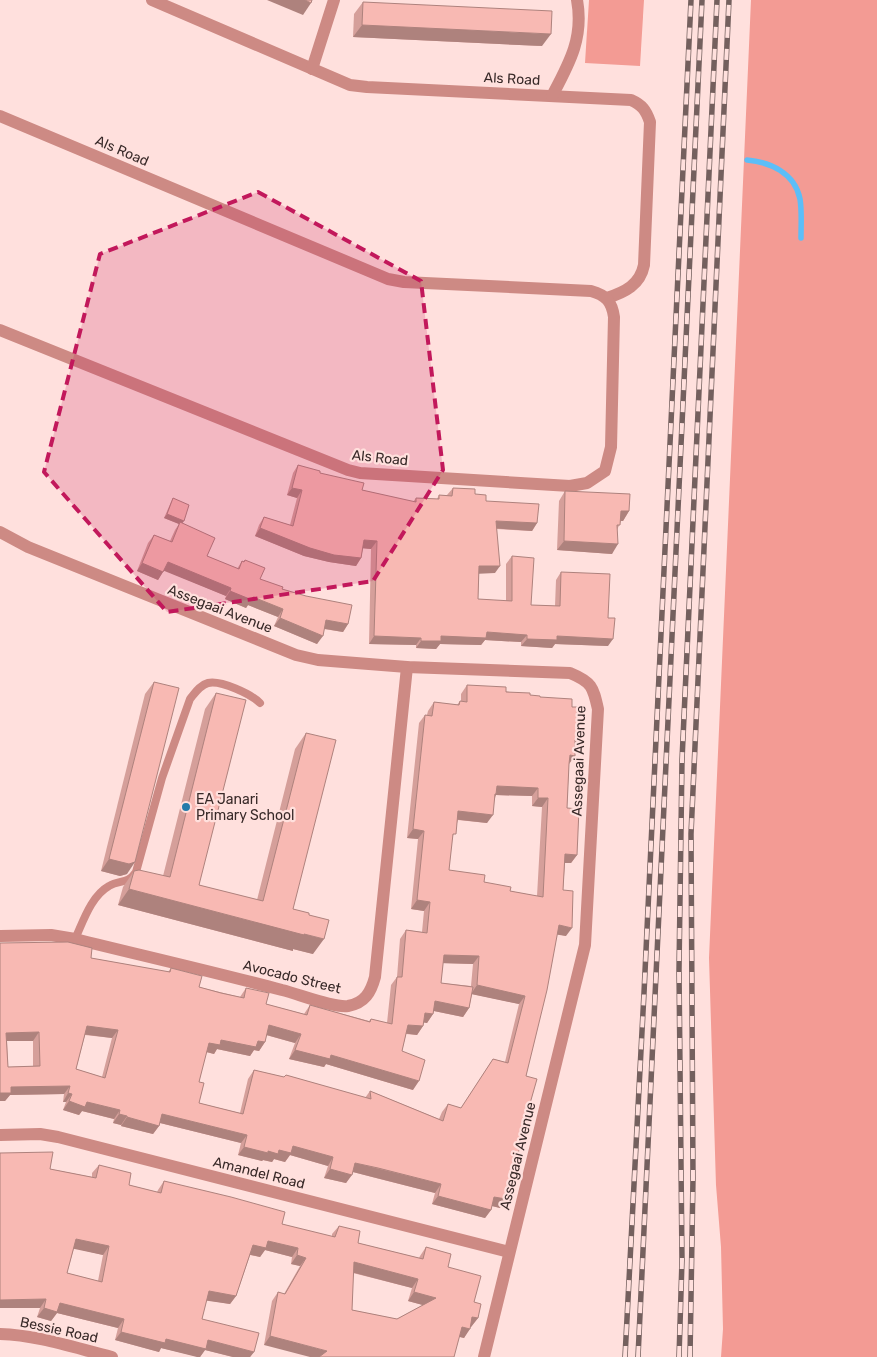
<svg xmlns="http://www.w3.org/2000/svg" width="877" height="1357" viewBox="0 0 877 1357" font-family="Rubik,sans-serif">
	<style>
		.green { fill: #f39b94 }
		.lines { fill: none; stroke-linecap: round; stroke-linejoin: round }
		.stream { stroke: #5cbef8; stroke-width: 5.5 }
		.service { stroke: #cd8a84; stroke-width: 8 }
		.minor { stroke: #cd8a84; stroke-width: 12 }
		.rail-casing { stroke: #74605e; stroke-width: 5.5 }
		.rail { stroke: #ffe0dd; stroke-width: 4; stroke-dasharray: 11; stroke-linecap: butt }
		.wall { fill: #d59f9a; fill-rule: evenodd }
		.shaded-wall { fill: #ae827d }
		.building { fill: #f8b9b3; stroke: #ae827d; fill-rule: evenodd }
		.marked { fill: #c2185b; fill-opacity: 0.2; stroke: #c2185b; stroke-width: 4; stroke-dasharray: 10 6; stroke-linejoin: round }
		.poi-dot { fill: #237baa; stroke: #ffe0dd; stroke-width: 2 }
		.labels { text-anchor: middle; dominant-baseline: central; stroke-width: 4.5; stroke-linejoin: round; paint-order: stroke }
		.street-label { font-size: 14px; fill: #382928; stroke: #ffe0dd }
		.poi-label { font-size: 14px; fill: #382928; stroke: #ffe0dd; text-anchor: start }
	</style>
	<rect width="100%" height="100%" fill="#ffe0dd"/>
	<g class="green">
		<path d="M589 0H644L640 66 585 63Z"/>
		<path d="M751 0H877V1357H721L723 1329 721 1247 716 1185 709 958Z"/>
	</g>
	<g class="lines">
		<path class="stream" d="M747 160C770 162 795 173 800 199 802 211 801 225 801 238"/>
		<path class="service" d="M75 939C83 922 91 896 109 886 120 879 127 885 136 872L162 778 190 699C195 693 200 685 208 683 221 680 251 694 260 703"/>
		<g class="minor">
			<path d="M152 0 350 85 367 87 631 100C642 105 646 110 650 122L644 265C640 285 625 292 607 298"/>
			<path d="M312 69 334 0"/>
			<path d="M552 96C569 64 584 38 577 0"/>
			<path d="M0 116 388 279 404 282 591 291C606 295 612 302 614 317L611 447 605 471 587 483 570 486 360 473 348 470 0 330"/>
			<path d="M0 532 28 547 296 655 318 660 407 667 570 673C592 682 593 687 598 709L585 945 484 1357"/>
			<path d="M0 936 51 935 75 939C144 956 214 972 282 990 299 994 333 1008 348 1006 365 1003 371 992 375 977L407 667"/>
			<path d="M0 1135 40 1134 58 1137 509 1252"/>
			<path d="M0 1334C38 1335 75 1348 112 1357"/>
		</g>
		<g class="rail-casing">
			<g id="rail">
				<path d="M625 1357 644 993 691 0"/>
				<path d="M638 1357 702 0"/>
				<path d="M679 1357 682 1260 679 970 682 760 717 0"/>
				<path d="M690 1357 693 1178 691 834 729 0"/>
			</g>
		</g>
		<use href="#rail" class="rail"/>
	</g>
	<g class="wall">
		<path d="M363 2 542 46 353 37 354 14Z"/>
		<path d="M298 465 320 473 362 490 413 502 416 498 437 499 439 495H447L453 488 475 494 486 501 537 523 532 531 497 529 495 573H479L478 599 506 601V564L512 556 531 605 555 606 556 580 561 572 608 618V646L555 644 552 648 521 646V642L485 640 481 645 440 644 436 649 416 648V645L369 644 371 549 363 548 361 558 356 566 329 562 304 556 255 536 259 525 264 517 290 525 297 498 287 495 293 473Z"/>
		<path d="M565 491 629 511 623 521H621L617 530 612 554 557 550 559 501Z"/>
		<path d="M173 498 182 523 207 556 237 569 242 561H244L245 560 260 579 282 589 348 624 343 632 324 629 317 644 274 626 278 617 248 605 246 608 225 599 226 596 164 570 158 580 137 571 148 543 154 535 170 541 175 530 179 524 164 518 171 502Z"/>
		<path d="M154 682 127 874 120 876 101 871 145 694Z"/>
		<path d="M467 685 540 697 572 707 576 749H575V756L569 763 567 808 577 855 571 863H565L563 890 566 936 557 934 526 1076 500 1208 492 1206 491 1210 485 1218 432 1204 435 1193 372 1177 353 1172 346 1183 324 1178 328 1166 290 1155 285 1162 274 1159 272 1162 263 1160 262 1161 238 1155 241 1143 160 1123 159 1126 153 1134 121 1126V1125L113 1123 114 1119 82 1111 79 1115 63 1110 66 1102H63L64 1094 10 1095 5 1101H0V943L91 958 168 972 171 968 199 987 240 997 246 988 266 1004 304 1014 310 1005 369 1021 371 1019 387 1023 391 985 397 977 400 939 406 930 422 932 424 911 411 909 418 839 407 838 419 723 425 715H427L428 711 434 702 457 705 460 701H461V694ZM496 795 532 796V806L542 807 537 896 510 891 449 870 452 839 458 820 487 823ZM443 963 473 964 471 986 441 983ZM472 994 519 1004 505 1062 493 1059 461 1108 448 1104 442 1112 439 1119 370 1091 365 1098 286 1075 284 1077 254 1070 248 1079 240 1113 199 1103V1082L206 1052 214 1054 217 1049 250 1056 254 1050 259 1051 265 1042 266 1035 295 1043 289 1059 324 1067 326 1064 413 1090 402 1051 406 1034 417 1035 423 1026 424 1022 427 1023 433 1014 434 1011 463 1017 469 1008ZM85 1035 112 1038 102 1077 76 1069ZM7 1041H33V1066L8 1067Z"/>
		<path d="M216 693 199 885 257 900 295 749 306 733 293 909 309 915 313 954 293 949V951L118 905 123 887 134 871 163 876 205 709Z"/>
		<path d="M0 1153 50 1169 92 1177V1173L99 1165 129 1185 157 1192 158 1190 164 1181 282 1224 332 1237V1234L339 1226 358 1243 419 1258 420 1256 426 1247 448 1267 474 1302 478 1318 471 1327H470L464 1338 460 1337 264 1345 272 1301 278 1292 284 1294 300 1266 291 1264 292 1257 265 1250 260 1257 250 1255 236 1296 230 1304 206 1300 202 1319 254 1352 250 1357H233L205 1350 200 1357 161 1348 159 1352 115 1340 118 1328 57 1313 51 1321 37 1317 40 1308H0ZM74 1248 103 1255 98 1281 67 1273ZM353 1273 412 1288 408 1301 423 1305 397 1319 352 1310Z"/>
	</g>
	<g class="shaded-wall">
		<path d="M267 0H305L311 3 303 15Z"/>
		<path d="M362 25 551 34 542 46 353 37Z"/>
		<path d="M292 488 302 490 297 498 287 495Z"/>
		<path d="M621 511H629L623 521H614Z"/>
		<path d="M167 514 184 521 181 525 180 522 179 524 164 518Z"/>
		<path d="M496 521 537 523 532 531 491 528Z"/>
		<path d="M260 528 361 558 356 566 329 562 304 556 255 536Z"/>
		<path d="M364 540 377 541 371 549 359 548Z"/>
		<path d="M564 541 618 544 612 554 557 550Z"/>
		<path d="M168 562 231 588 226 596 162 570Z"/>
		<path d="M142 563 163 572 158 580 137 571Z"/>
		<path d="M479 566H500L495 573 474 574Z"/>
		<path d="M230 591 253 597 283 609 278 617 248 605 246 608 225 599Z"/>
		<path d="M280 618 323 636 317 644 274 626Z"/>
		<path d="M326 620 348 624 343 632 320 628Z"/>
		<path d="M487 632 527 635 521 642 485 640 481 645 440 644 436 649 416 648 421 641 441 636Z"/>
		<path d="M374 636 421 638 416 645 369 644Z"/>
		<path d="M557 636 613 639 608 646 555 644 552 648 521 646 527 639Z"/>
		<path d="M575 740H582L576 749H569Z"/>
		<path d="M570 755 575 756 569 764Z"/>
		<path d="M497 786 538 788 532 796 496 795 490 802Z"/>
		<path d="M538 798H548L542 807 532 806Z"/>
		<path d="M458 811 493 815 487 823 452 819Z"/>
		<path d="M413 829 424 831 418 839 407 838Z"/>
		<path d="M565 854 577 855 571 863H559Z"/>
		<path d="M109 859 135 862 127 874 120 876 101 871Z"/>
		<path d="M129 889 304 934 324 939 313 954 293 949V951L118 905Z"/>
		<path d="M417 900 430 902 424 911 411 909Z"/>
		<path d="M559 925 572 928 566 936 553 934Z"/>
		<path d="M444 955 479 956 473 964 438 963Z"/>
		<path d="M477 985 525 996 519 1004 471 994Z"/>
		<path d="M435 1001 469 1008 463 1017 429 1010Z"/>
		<path d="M425 1013 433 1014 427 1023 419 1022Z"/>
		<path d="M269 1025 301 1034 295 1043 263 1034Z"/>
		<path d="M408 1025 423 1026 417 1035 402 1033Z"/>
		<path d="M87 1026 118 1030 112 1038 81 1034Z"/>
		<path d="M39 1032 33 1041H0L6 1033Z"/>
		<path d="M221 1040 258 1041 265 1042 259 1051 254 1050 250 1056 217 1049 214 1054 203 1051 209 1043Z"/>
		<path d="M295 1050 331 1055 419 1081 413 1090 326 1064 324 1067 289 1059Z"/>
		<path d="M70 1086 64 1094 10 1095 5 1101H0V1093L11 1087Z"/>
		<path d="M68 1093 72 1094 66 1102H63Z"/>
		<path d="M69 1101 87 1102 120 1110 114 1119 82 1111 79 1115 63 1110Z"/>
		<path d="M119 1114 127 1116 121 1125 113 1123Z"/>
		<path d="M162 1114 247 1135 241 1143 156 1122Z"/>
		<path d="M127 1117 159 1126 153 1134 121 1126Z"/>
		<path d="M293 1146 333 1157 328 1166 290 1155 285 1162 274 1159 272 1162 263 1160 262 1161 238 1155 244 1147 279 1150Z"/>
		<path d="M355 1163 441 1184 435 1193 349 1171Z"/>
		<path d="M330 1169 352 1175 346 1183 324 1178Z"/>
		<path d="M438 1196 491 1210 485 1218 432 1204Z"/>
		<path d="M494 1197 506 1199 500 1208 488 1205Z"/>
		<path d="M76 1239 109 1246 103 1255 70 1248Z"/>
		<path d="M268 1241 298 1248 292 1257 265 1250 260 1257 247 1254 253 1245Z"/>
		<path d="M297 1255 306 1258 300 1266 291 1264Z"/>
		<path d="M354 1262 418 1279 412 1288 347 1271Z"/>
		<path d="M209 1291 236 1296 230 1304 202 1300Z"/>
		<path d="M414 1292 436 1298 430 1307 408 1301Z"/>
		<path d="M46 1299 40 1308H0V1300Z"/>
		<path d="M60 1303 124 1319 118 1328 57 1313 51 1321 37 1317 44 1308Z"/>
		<path d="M472 1317 478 1318 471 1327 466 1326Z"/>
		<path d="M462 1327 470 1329 464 1338 456 1336Z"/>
		<path d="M121 1332 166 1339 208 1340 254 1352 250 1357H233L205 1350 200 1357H197L161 1348 159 1352 115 1340Z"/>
		<path d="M270 1336 327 1351 323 1357H310L264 1345Z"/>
	</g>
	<g class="building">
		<path d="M305 0H312L311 3Z"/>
		<path d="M363 2 552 11 551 34 362 25Z"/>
		<path d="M298 465 320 471V473L364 483 362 490 416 502V498L439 499V495L452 496 453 488 475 489V494L486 495V501L539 504 537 523 496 521 500 566H479L478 599 512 601V556L534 558 531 605 560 606 561 572 610 574 608 618H615L613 639 557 636V640L527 639V635L487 632 486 638 441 636V641H421V638L374 636 377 541 364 540 361 558 334 555 310 548 260 528 264 517 293 526 302 490 292 488Z"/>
		<path d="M565 491 630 494 629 511H621L620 525H617L618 544 564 541Z"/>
		<path d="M173 498 189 505 184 521 167 514Z"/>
		<path d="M180 522 215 538 207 556 239 569 242 561 244 562 245 560 265 568 260 579 283 587 282 589 306 596 352 605 348 624 326 620 323 636 280 618 283 609 253 597 252 600 230 591 231 588 168 562 163 572 142 563 154 535 172 542Z"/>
		<path d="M154 682 179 688 135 862 129 864 109 859Z"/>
		<path d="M467 685 506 687V692L530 693V695L540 696V697L572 699V707H577V717H583L582 740H575V756L570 755 569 764 567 808 579 809 577 855 565 854 563 890 573 891 572 928 559 925 547 990 526 1076 537 1079 527 1114 525 1124H526L506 1199 494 1197 491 1210 438 1196 441 1184 378 1168 355 1163 352 1175 330 1169 333 1157 293 1146 291 1153 279 1150 278 1154 268 1151V1153L244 1147 247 1135 162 1114 159 1126 127 1117V1116L119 1114 120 1110 87 1102 85 1107 69 1101 72 1094 68 1093 70 1086 11 1087V1093H0V943L68 942 92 948 91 958 170 972 171 968 202 976 199 987 221 993 244 998 246 988 269 993 266 1004 307 1015 310 1005 370 1022 371 1019 392 1024 397 977H402L406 930 427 933 430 902 417 900 424 831 413 829 425 715 432 716 434 702 459 705 460 701 467 702ZM497 786 538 788V798H548L543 897 510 891 511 887 484 882 485 875 449 870 453 834H456L458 811 493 815 495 794H496ZM444 955 479 956 477 985 525 996 508 1063 493 1059 461 1108 448 1104 443 1121 370 1091 371 1099 286 1075 284 1077 254 1070 243 1114 199 1103 204 1083 199 1082 209 1043 220 1045 221 1040 256 1047 258 1041 265 1042 269 1025 301 1034 295 1050 330 1059 331 1055 419 1081 425 1060 402 1051 408 1025 423 1026 425 1013 433 1014 435 1001 469 1008 473 987 441 983ZM87 1026 118 1030 105 1078 76 1069ZM39 1032 40 1066 8 1067 6 1033Z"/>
		<path d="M216 693 246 700 199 885 263 901 306 733 336 740 293 909 309 913V915L329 920 324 939 304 934V935L129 889 134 871 139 870 170 877Z"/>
		<path d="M53 1152 50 1169 96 1178 99 1165 131 1173 129 1185 161 1193 164 1181 231 1197 285 1212 282 1224 335 1237 339 1226 360 1231 358 1243 423 1259 426 1247 451 1254 448 1267 481 1276 474 1302 481 1304 478 1318 472 1317 470 1329 462 1327 454 1357H319L327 1351 270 1336 278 1292 285 1294 306 1258 297 1255 298 1248 268 1241 266 1248 253 1245 236 1296 209 1291 202 1319 259 1333 254 1352 208 1340 206 1349 166 1339 165 1343 121 1332 124 1319 60 1303 57 1312 44 1308 46 1299 0 1300V1153ZM76 1239 109 1246 102 1282 67 1273ZM354 1262 418 1279 414 1292 436 1298 397 1319 352 1310Z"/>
	</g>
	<path class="marked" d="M258 192 421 281 443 470 373 581 167 612 44 472 100 254Z"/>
	<circle class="poi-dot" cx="186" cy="807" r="5"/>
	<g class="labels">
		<g class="street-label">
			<text transform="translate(512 79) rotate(3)">Als Road</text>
			<text transform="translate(122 151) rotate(23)">Als Road</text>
			<text transform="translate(380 458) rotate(6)">Als Road</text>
			<text transform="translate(220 609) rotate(21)">Assegaai Avenue</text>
			<text transform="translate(579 761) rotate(-88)">Assegaai Avenue</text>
			<text transform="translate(292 977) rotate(14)">Avocado Street</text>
			<text transform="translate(518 1156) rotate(-76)">Assegaai Avenue</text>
			<text transform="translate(259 1173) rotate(14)">Amandel Road</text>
			<text transform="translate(59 1330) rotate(12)">Bessie Road</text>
		</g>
		<g class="poi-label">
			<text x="196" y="799">EA Janari<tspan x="196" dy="16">Primary School</tspan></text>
		</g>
	</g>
</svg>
